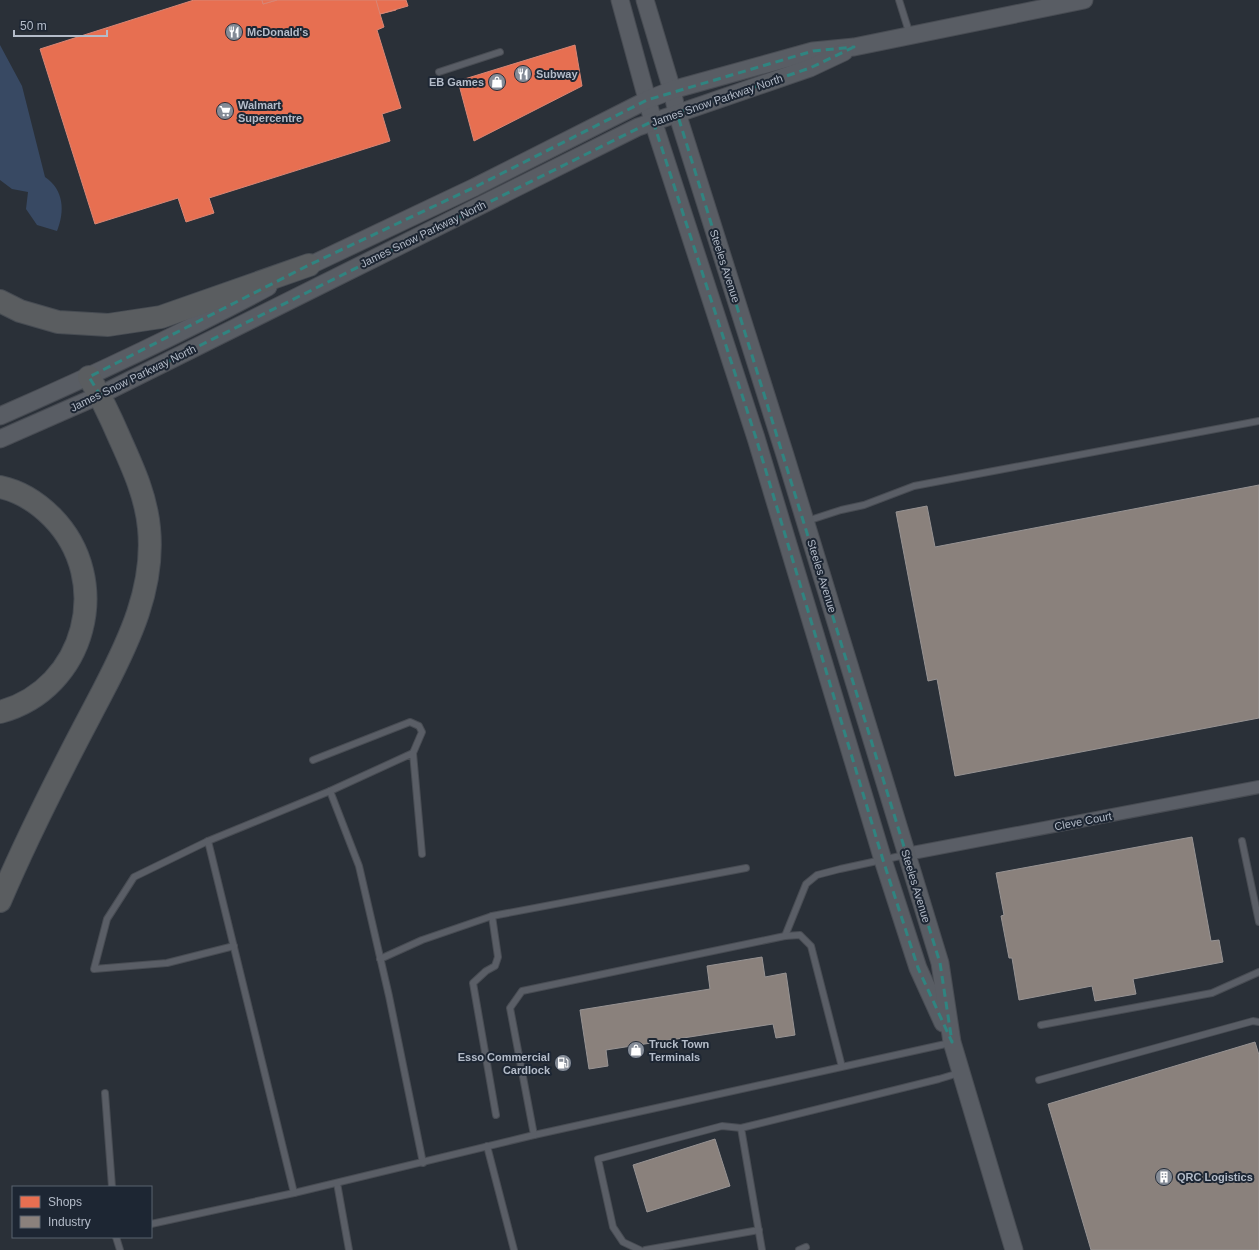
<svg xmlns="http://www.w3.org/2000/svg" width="1259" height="1250" viewBox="0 0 1259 1250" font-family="Helvetica,sans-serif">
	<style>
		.water { fill: #384963 }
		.shops { fill: #e76f51; stroke: #d88675 }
		.industry { fill: #8a817c; stroke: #979393 }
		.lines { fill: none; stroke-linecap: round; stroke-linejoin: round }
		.lane-casing { stroke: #484c53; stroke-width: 8 }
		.street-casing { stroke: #484c53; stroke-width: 14 }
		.secondary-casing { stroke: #484c53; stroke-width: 19 }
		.highway-casing { stroke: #474c53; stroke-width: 24 }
		.lane { stroke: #5a5e66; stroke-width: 6 }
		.street { stroke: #5a5e66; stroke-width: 12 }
		.secondary { stroke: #595d64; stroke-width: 17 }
		.highway { stroke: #5a5d60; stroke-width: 22 }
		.marked { fill: none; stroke: #308480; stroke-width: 3; stroke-dasharray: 8 5; stroke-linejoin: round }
		.labels { text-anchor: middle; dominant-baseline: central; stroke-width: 4; stroke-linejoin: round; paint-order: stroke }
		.poi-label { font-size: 11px; font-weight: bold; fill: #b4bcc9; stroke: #1d2633; text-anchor: start }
		.street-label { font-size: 11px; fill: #b4bcc9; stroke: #1d2633 }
	</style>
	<rect width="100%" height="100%" fill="#2a3038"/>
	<path class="water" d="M0 45 22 86 45 177C64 190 65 211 57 231L37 225 26 209 28 192 12 189 0 180Z"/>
	<g class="shops">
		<path d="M194 0H262L263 4 277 0H393L396 10 380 14 384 27 377 30 401 108 382 114 390 141 209 198 214 213 186 222 178 198 95 224 40 49Z"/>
		<path d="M262 0H277L263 4Z"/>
		<path d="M376 0H406L408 6 380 14Z"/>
		<path d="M575 45 582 86 474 141 458 81Z"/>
	</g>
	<g class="industry">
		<path d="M1259 485V718L955 776 937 679 928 681 896 512 927 506 935 547Z"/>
		<path d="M1192 837 1211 941 1219 940 1223 962 1133 979 1136 994 1095 1001 1092 986 1019 1000 1012 958H1009L1001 916 1004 915 996 873Z"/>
		<path d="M762 957 765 977 786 973 795 1035 776 1038 773 1024 606 1050 608 1066 589 1069 580 1010 710 989 707 966Z"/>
		<path d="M1255 1042 1259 1055V1250H1091L1048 1104Z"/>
		<path d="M715 1139 730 1186 647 1212 633 1165Z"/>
	</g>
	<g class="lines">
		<g class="lane-casing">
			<g id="lane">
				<path d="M899 0 910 35"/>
				<path d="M439 72 500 52"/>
				<path d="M807 521 841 510 864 505 914 486 1259 421"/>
				<path d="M313 760 410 722 419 726 422 732 413 753"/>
				<path d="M208 841 294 1193"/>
				<path d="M1242 841 1259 922"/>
				<path d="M422 854 413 753 330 791 359 866 389 996 423 1163"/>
				<path d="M492 916 498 957 495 966 486 971 473 983 496 1115"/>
				<path d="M785 936 806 884 817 875 840 869 905 855"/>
				<path d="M234 946 167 963 94 969 107 919 134 877 208 841 330 791"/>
				<path d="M380 959 422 940 492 916 746 868"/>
				<path d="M1041 1025 1212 993 1259 972"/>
				<path d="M842 1067 811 946 800 935 785 936 522 991 510 1008 534 1135 950 1043"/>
				<path d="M1039 1080 1253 1021 1259 1022"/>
				<path d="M105 1093 112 1187"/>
				<path d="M487 1146 514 1250"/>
				<path d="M337 1183 349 1250"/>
				<path d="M151 1224 294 1193 534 1135"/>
				<path d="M116 1237 120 1250"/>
				<path d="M640 1250 623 1242 613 1227 598 1159 722 1126 741 1128"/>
				<path d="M645 1250 759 1230"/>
				<path d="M762 1250 741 1128 939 1079 959 1073"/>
				<path d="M799 1250 806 1247"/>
			</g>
		</g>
		<g class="street-casing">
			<path id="street" d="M907 854 1259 787"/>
		</g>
		<g class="secondary-casing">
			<g id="secondary">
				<path d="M620 0 653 121 756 438 883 860 918 968 943 1023"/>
				<path d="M645 0 672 90 677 113 785 455 940 963 952 1042 1014 1250"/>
				<path d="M298 271 475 187 647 100 672 90 813 51 854 47 1084 0"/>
				<path d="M0 416C91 376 181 334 268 287"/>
				<path d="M0 439 100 395 638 127 810 68 844 52"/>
			</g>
		</g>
		<g class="highway-casing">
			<g id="highway">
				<path d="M0 301 20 311 58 322 108 325 161 317 309 265"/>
				<path d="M0 487C19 491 38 503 52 517 114 580 86 689 0 712"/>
				<path d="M0 901C20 854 42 809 65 764 77 740 90 716 103 691 129 641 155 587 149 528 146 496 133 468 120 439 111 418 101 397 89 377"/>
			</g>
		</g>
		<use href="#lane" class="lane"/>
		<use href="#street" class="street"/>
		<use href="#secondary" class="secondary"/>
		<use href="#highway" class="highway"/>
	</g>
	<path class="marked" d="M854 47 810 68 677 113 940 963 952 1042 918 968 883 860 756 438 653 121 100 395 89 377 309 265 475 187 647 100 813 51Z"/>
	<defs>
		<g id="restaurant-disc" transform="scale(0.9)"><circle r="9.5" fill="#848b96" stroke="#1d2633"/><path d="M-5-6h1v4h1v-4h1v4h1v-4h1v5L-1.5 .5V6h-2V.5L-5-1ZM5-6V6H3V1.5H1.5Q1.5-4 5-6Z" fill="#fff"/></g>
		<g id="shop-disc" transform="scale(0.9)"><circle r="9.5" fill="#848b96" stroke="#1d2633"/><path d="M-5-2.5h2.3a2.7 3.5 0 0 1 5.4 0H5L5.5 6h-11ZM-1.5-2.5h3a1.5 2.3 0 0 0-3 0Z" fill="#fff"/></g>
		<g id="supermarket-disc" transform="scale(0.9)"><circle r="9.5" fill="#848b96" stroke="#1d2633"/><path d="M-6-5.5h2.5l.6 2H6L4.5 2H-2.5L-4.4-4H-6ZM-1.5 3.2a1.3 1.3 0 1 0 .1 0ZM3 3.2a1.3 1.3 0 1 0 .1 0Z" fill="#fff"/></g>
		<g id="fuel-disc" transform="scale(0.9)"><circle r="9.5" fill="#848b96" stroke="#1d2633"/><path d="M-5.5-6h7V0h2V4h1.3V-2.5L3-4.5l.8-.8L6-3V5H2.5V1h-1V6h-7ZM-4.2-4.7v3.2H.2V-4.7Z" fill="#fff"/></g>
		<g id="building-disc" transform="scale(0.9)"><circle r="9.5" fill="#848b96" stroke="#1d2633"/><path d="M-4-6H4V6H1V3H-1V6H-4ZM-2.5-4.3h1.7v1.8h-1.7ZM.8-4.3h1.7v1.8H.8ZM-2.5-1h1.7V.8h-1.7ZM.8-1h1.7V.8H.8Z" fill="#fff"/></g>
	</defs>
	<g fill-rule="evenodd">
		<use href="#restaurant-disc" x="234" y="32"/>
		<use href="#restaurant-disc" x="523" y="74"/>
		<use href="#shop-disc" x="497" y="82"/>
		<use href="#supermarket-disc" x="225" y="111"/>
		<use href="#shop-disc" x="636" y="1050"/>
		<use href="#fuel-disc" x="563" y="1063"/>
		<use href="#building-disc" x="1164" y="1177"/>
	</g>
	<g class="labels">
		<g class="poi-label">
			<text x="247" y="32">McDonald's</text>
			<text x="536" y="74">Subway</text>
			<text x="484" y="82" text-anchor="end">EB Games</text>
			<text x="238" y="105">Walmart<tspan x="238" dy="13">Supercentre</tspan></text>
			<text x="649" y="1044">Truck Town<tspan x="649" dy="13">Terminals</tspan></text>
			<text x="550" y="1057" text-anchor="end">Esso Commercial<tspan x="550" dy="13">Cardlock</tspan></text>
			<text x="1177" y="1177">QRC Logistics</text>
		</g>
		<g class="street-label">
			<text transform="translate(717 100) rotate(-19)">James Snow Parkway North</text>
			<text transform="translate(423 234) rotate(-26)">James Snow Parkway North</text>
			<text transform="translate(725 266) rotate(72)">Steeles Avenue</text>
			<text transform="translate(133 378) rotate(-26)">James Snow Parkway North</text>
			<text transform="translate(822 576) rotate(73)">Steeles Avenue</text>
			<text transform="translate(1083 821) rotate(-11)">Cleve Court</text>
			<text transform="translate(916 886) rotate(73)">Steeles Avenue</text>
		</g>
	</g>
	<rect x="12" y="1186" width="140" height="52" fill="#1d2633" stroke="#59626f"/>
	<rect x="20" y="1196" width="20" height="12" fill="#e76f51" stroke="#59626f"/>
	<text x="48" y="1206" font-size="12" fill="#b4bcc9">Shops</text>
	<rect x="20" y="1216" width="20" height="12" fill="#8a817c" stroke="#59626f"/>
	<text x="48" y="1226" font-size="12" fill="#b4bcc9">Industry</text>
	<path d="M14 30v6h93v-6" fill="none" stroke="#b4bcc9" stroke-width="2"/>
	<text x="20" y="30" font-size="12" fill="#b4bcc9" stroke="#1d2633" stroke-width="3" paint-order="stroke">50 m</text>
</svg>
